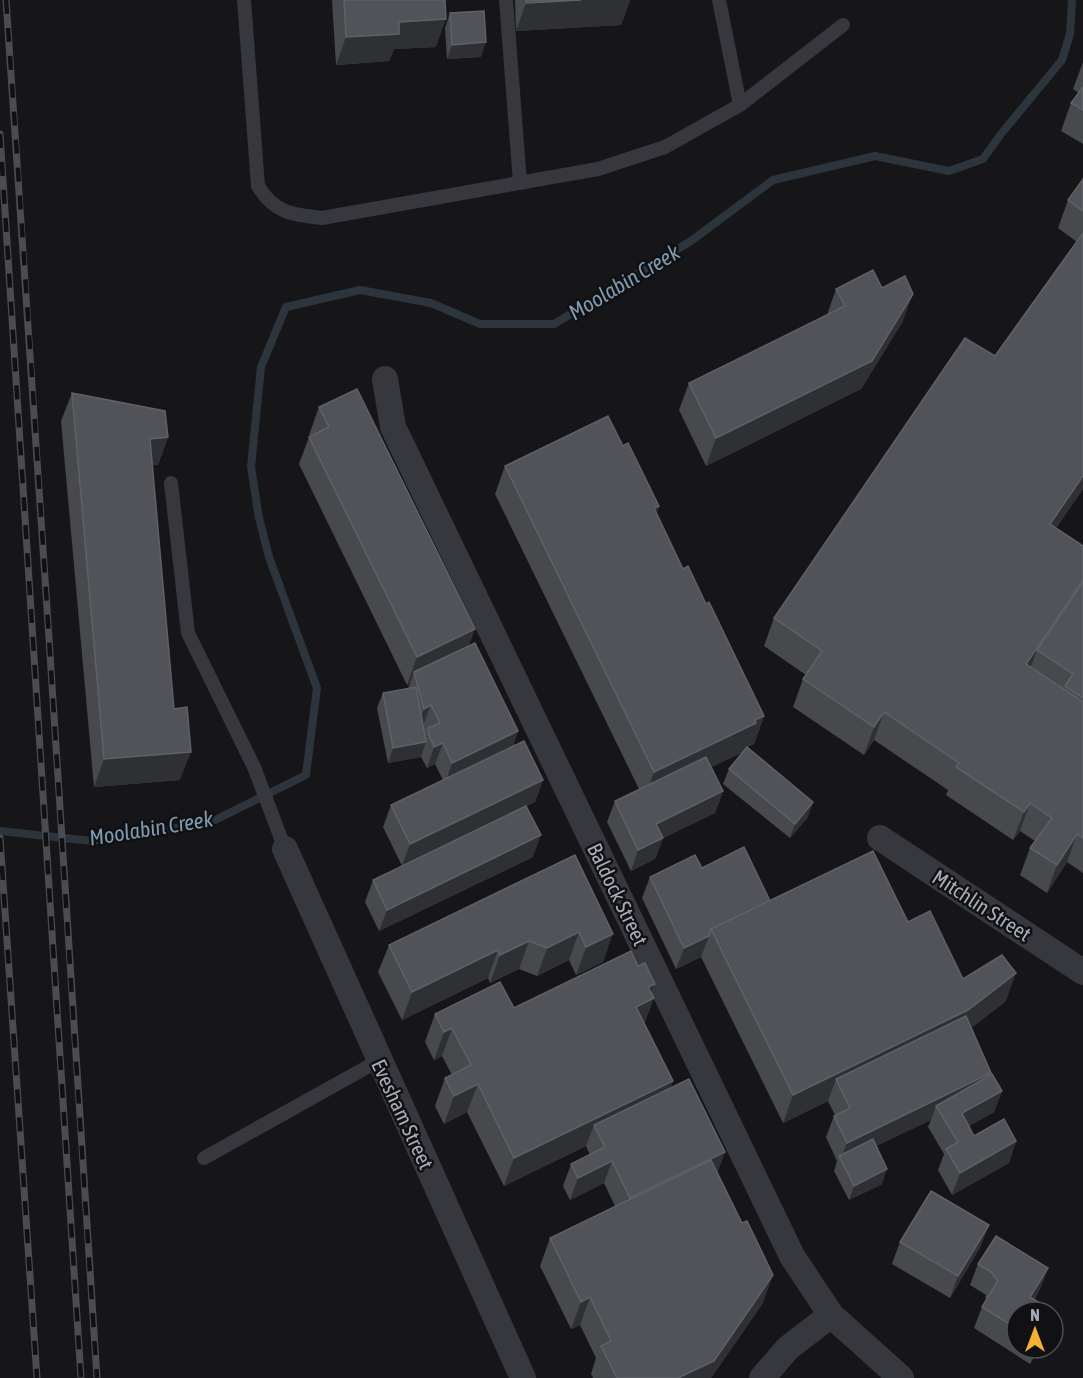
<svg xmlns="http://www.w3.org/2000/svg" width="1083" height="1378" viewBox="0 0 1083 1378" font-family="'Asap Condensed',sans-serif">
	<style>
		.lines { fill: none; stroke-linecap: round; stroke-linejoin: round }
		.stream { stroke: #2c353c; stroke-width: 8 }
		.lane { stroke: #37383d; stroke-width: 14 }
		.street { stroke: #37383d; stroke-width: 26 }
		.rail-casing { stroke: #4a4c52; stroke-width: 7 }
		.rail { stroke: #111113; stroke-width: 4.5; stroke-dasharray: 14; stroke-linecap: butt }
		.wall { fill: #47494d }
		.shaded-wall { fill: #2f3033 }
		.building { fill: #525359; stroke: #5f6168; stroke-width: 1.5 }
		.labels { text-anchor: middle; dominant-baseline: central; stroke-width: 5; stroke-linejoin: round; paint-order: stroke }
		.street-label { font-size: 21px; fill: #a8adb8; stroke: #111113 }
		.water-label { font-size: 22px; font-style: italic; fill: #7f9bb3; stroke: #111113 }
	</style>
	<rect width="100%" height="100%" fill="#161618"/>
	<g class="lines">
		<path class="stream" d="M0 831 92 841 209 823 306 775 317 688 269 557 259 518 251 467 261 367 286 307 360 290 431 303 480 324H554L691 241 773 180 875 156 949 171 983 159 1001 134 1062 60 1070 34 1072 0"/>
		<g class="lane">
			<path d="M244 0 258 186C274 213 293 215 322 218L598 169 665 147 740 105 843 25"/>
			<path d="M506 0 520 183"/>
			<path d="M719 0 740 105"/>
			<path d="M171 483 188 633 254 767 285 849"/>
			<path d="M204 1158 378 1061"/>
		</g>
		<g class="street">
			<path d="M385 379 393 427 792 1256 831 1315 901 1378"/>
			<path d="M880 838 1083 972"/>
			<path d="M285 849 523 1378"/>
			<path d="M762 1378 788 1348 831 1315"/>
		</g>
		<g class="rail-casing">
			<g id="rail">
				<path d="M6 0C39 459 66 919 97 1378"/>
				<path d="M0 134 81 1378"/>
				<path d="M0 838 37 1378"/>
			</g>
		</g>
		<use href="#rail" class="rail"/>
	</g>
	<g class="wall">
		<path d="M332 0H445L436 47 394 49 389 61 336 65Z"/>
		<path d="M515 0H630L621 25 516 31Z"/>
		<path d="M450 13 481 57 447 59 445 28Z"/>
		<path d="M1083 62V144L1061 131 1071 103 1079 93 1073 89Z"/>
		<path d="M1083 179V489L1056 528 1083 546V873L1067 862 1047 893 1020 875 1030 848 1035 841 1020 831 1013 840 946 795 948 790 874 740 864 755 793 707 803 679 806 675 764 646 774 618 995 356 1077 242 1058 228 1068 200Z"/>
		<path d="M882 288 903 321 861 389 706 466 679 410 689 383 827 315 836 289Z"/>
		<path d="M72 393 168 437 158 465H152L180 780 94 787 61 421Z"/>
		<path d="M319 407 469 646 518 731 513 746 543 780 535 802 526 806 533 857 379 931 365 902 373 880 402 866 383 827 391 805 443 780 435 764 427 768 421 757 388 763 377 708 383 693 408 688 410 684 407 685 299 464 309 437 310 436 309 435Z"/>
		<path d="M505 466 659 506 656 514 683 569 706 604 764 716 754 744 747 747 808 817 790 838 723 784 729 769 743 752 711 767 723 791 715 813 663 838 655 859 631 871 607 822 615 801 639 789 495 494Z"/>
		<path d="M575 855 603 962 576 975 569 960 537 976 519 969 490 983 488 978 402 1020 378 972 389 945Z"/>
		<path d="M702 868 770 901 908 922 963 979 1006 1001 971 1028 991 1073V1075L1002 1091 994 1112 969 1126 974 1136 1016 1141 1009 1163 952 1195 938 1170 944 1154 928 1127 931 1120 876 1146 882 1184 849 1200 834 1171 837 1161 826 1137 834 1116 835 1115 828 1101 783 1123 701 957 676 969 642 898 650 877Z"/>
		<path d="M638 966 655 984 652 994 654 998 644 1024 673 1081 670 1087 725 1152 717 1173 763 1303 711 1378H593L591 1374 596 1358 580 1325 571 1329 540 1266 550 1238 615 1206 604 1183 570 1200 563 1186 571 1164 590 1155 586 1146 504 1186 467 1112 444 1124 435 1106 445 1078 452 1075 442 1056 434 1060 425 1042 435 1014 514 1008Z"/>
		<path d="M900 1242 981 1246 950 1298 892 1264Z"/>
		<path d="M978 1264 1048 1268 1040 1289 1034 1300 1056 1313 1053 1322V1312H1017V1348H1040L1030 1364 974 1328 982 1307 987 1299 985 1298 986 1295 970 1285Z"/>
	</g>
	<g class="shaded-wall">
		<path d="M581 0H630L621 25 516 31 526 3Z"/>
		<path d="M446 19 436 47 394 49 389 61 336 65 346 37 399 22Z"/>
		<path d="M486 42 481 57 447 59 452 45Z"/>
		<path d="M913 294 903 321 861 389 706 466 716 438Z"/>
		<path d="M168 437 158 465 140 467 150 439Z"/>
		<path d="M1083 476V489L1040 552 1050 524Z"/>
		<path d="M659 506 649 534 654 508Z"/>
		<path d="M1083 580V593L1037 650 1029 672 1026 664Z"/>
		<path d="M475 629 465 657 414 672 410 684 407 685 417 657Z"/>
		<path d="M431 705 423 726 416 730 424 709Z"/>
		<path d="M884 712 874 740 864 755 874 727Z"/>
		<path d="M764 716 754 744 747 746 746 750 644 800 654 772Z"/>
		<path d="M518 731 510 753 445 784 452 763Z"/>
		<path d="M426 742 421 757 388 763 393 748Z"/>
		<path d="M443 743 435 764 427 768 434 747Z"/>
		<path d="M191 752 180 780 94 787 104 759Z"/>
		<path d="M543 780 535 802 402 866 410 844Z"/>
		<path d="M723 791 715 813 663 838 655 859 631 871 638 850 656 824Z"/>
		<path d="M813 802 808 817 790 838 795 824Z"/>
		<path d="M1030 803 1020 831 1013 840 1024 812Z"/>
		<path d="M1077 834 1067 862 1047 893 1057 865Z"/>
		<path d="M541 835 533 857 379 931 387 910Z"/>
		<path d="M579 932 569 960 537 976 547 948Z"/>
		<path d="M613 934 603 962 576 975 586 947Z"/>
		<path d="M709 936 701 957 676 969 684 948Z"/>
		<path d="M529 941 519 969 490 983 500 955Z"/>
		<path d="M498 950 488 978 402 1020 412 992Z"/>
		<path d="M1016 973 1006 1001 958 1038 836 1079 828 1101 783 1123 793 1095Z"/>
		<path d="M655 984 649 1000 654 998 643 1026 636 1007 648 987Z"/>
		<path d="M452 1028 442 1056 434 1060 444 1032Z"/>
		<path d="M991 1073 984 1095 936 1106 931 1120 842 1162 841 1159 847 1143Z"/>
		<path d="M673 1081 663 1109 594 1125 586 1146 504 1186 514 1158Z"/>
		<path d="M478 1084 467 1112 444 1124 454 1096Z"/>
		<path d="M1002 1091 994 1112 954 1135 962 1113Z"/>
		<path d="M1016 1141 1009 1163 952 1195 960 1173Z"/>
		<path d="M725 1152 717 1173 630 1198Z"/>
		<path d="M612 1161 604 1183 570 1200 578 1178Z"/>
		<path d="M887 1169 882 1184 849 1200 854 1186Z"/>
		<path d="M989 1225 981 1246 950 1298 958 1276Z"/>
		<path d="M1048 1268 1040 1289 1026 1312 1030 1297Z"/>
		<path d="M773 1275 763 1303 711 1378H678Z"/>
		<path d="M590 1297 580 1325 571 1329 581 1302Z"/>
		<path d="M1036 1348H1040L1030 1364Z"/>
	</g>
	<g class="building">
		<path d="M344 0H445L446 19 399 22V34L346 37Z"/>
		<path d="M526 0H581L526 3Z"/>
		<path d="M484 11 486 42 452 45 450 13Z"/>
		<path d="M1083 87V110L1071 103Z"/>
		<path d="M1083 179V211L1068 200Z"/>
		<path d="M1083 233V476L1050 524 1083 546V580L1026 664 1083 702V838L1077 834 1057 865 1030 848 1052 818 1030 803 1024 812 956 767 959 763 884 712 874 727 803 679 822 651 774 618 965 338 995 356Z"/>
		<path d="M873 270 882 288 905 276 913 294 872 361 716 438 689 383 845 306 836 289Z"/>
		<path d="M357 389 475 629 417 657 309 437 329 427 319 407Z"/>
		<path d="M72 393 165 411 168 437 150 439 174 709 187 707 191 752 104 759Z"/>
		<path d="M608 416 623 446 628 443 659 506 654 508 683 569 688 566 706 604 709 602 764 716 755 720 756 723 654 772 505 466Z"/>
		<path d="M1083 582V698L1065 686 1073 674 1037 650Z"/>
		<path d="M475 643 518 731 452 763 443 743 434 747 429 735 428 728 440 723 431 705 424 709 414 672Z"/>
		<path d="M416 687 426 742 393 748 383 693Z"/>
		<path d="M524 741 543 780 410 844 391 805Z"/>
		<path d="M747 747 813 802 795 824 729 769Z"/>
		<path d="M706 757 723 791 656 824 663 838 638 850 615 801Z"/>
		<path d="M526 806 541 835 387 910 373 880Z"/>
		<path d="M744 847 770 901 711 929 709 936 684 948 650 877 695 855 702 868Z"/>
		<path d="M873 851 908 922 930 911 963 979 1002 955 1016 973 968 1010 793 1095 711 929Z"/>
		<path d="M575 855 613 934 586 947 579 932 547 948 529 941 500 955 498 950 412 992 389 945Z"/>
		<path d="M631 951 638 966 645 963 655 984 648 987 654 998 636 1007 673 1081 514 1158 478 1084 454 1096 445 1078 471 1065 452 1028 444 1032 435 1014 500 982 514 1008Z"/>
		<path d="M966 1016 991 1073 847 1143 834 1116 850 1108 836 1079Z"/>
		<path d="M992 1074 1002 1091 962 1113 974 1136 1004 1119 1016 1141 960 1173 946 1149 958 1142 936 1106Z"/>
		<path d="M689 1079 725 1152 630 1198 612 1161 578 1178 571 1164 605 1147 594 1125Z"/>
		<path d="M873 1139 887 1169 854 1186 839 1156Z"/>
		<path d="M711 1160 742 1223 747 1221 773 1275 714 1361 678 1378H617L601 1346 611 1341 590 1297 581 1302 550 1238Z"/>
		<path d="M931 1191 989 1225 958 1276 900 1242Z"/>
		<path d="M996 1236 1048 1268 1030 1297 1056 1313 1053 1318V1312H1017V1329L982 1307 998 1280 993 1276 994 1274 978 1264Z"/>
	</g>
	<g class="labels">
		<g class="street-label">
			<text transform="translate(618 894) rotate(64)">Baldock Street</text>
			<text transform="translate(982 905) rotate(33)">Mitchlin Street</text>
			<text transform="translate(403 1114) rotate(65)">Evesham Street</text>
		</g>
		<g class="water-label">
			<text transform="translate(624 282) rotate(-31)">Moolabin Creek</text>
			<text transform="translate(151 828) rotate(-9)">Moolabin Creek</text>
		</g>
	</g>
	<g transform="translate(1035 1330)"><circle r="28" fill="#111113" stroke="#4d4f55" stroke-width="1.5"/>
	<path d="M0-4.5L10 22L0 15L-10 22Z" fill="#f2b134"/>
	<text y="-9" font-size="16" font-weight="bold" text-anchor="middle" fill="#a8adb8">N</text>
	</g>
</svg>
